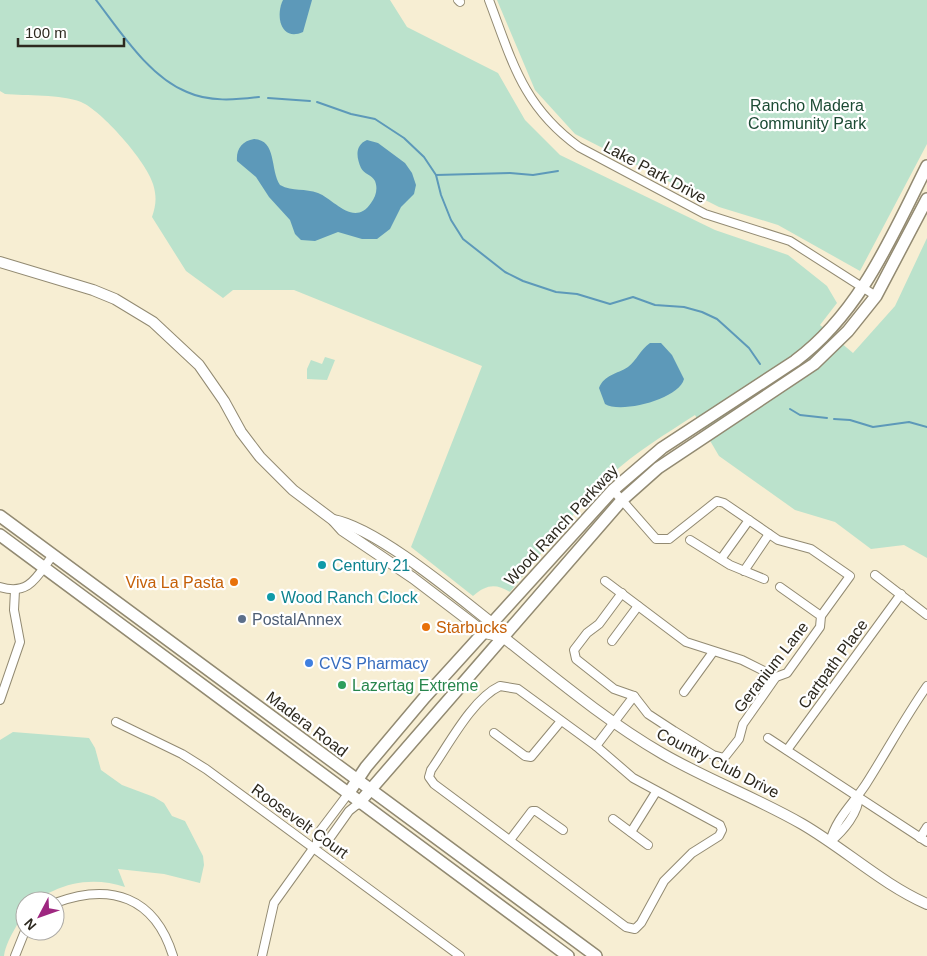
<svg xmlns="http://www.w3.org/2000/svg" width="927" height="956" viewBox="0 0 927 956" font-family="Helvetica,sans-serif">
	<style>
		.green { fill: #bbe2cc }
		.water { fill: #5d99b9 }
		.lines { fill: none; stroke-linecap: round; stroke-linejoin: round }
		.stream { stroke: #5d99b9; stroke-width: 2 }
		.minor-casing { stroke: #928a72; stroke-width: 10 }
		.tertiary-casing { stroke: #928a72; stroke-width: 12 }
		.secondary-casing { stroke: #928a72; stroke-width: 14 }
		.minor { stroke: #fff; stroke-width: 8 }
		.tertiary { stroke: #fff; stroke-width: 10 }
		.secondary { stroke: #fff; stroke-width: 11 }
		.culture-dot { fill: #0f9aa8; stroke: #fff; stroke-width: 2 }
		.food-dot { fill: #e8710a; stroke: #fff; stroke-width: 2 }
		.service-dot { fill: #5c6f8a; stroke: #fff; stroke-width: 2 }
		.shop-dot { fill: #3f7fe0; stroke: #fff; stroke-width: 2 }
		.leisure-dot { fill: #2e9e5b; stroke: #fff; stroke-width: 2 }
		.labels { text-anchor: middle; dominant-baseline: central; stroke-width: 4.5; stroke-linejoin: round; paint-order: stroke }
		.park-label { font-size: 16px; fill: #1c4b34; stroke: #fff }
		.street-label { font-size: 16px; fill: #2d291f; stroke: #fff }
		.culture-label { font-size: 16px; fill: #0d838f; stroke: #fff; text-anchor: start }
		.food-label { font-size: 16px; fill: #c56008; stroke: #fff; text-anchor: end }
		.service-label { font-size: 16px; fill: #4e5e75; stroke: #fff; text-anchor: start }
		.shop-label { font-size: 16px; fill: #366cbe; stroke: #fff; text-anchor: start }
		.leisure-label { font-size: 16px; fill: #27864d; stroke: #fff; text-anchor: start }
	</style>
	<rect width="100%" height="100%" fill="#f7eed3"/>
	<g class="green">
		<path d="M0 0H390L407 27 498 73 525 120 560 155 715 230 788 255 827 286 837 303 820 325 853 353 895 306 927 238V558L904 545 871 549 835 522 795 510 719 456 695 415C666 434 635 452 610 476 573 511 542 553 510 592 495 583 486 585 473 596L411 547 482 366 294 290H233L223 298 186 271 152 217C156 205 157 197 153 184 147 162 101 110 81 102 61 94 26 96 5 94L0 91Z"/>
		<path d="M497 0H927V144L860 271 778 225 719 207 575 134 535 90Z"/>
		<path d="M325 357 335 360 327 380 307 379V369L311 360 322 364Z"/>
		<path d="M13 732 89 738 95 748 101 770 122 785 154 797 164 803 172 816 185 821 203 856 204 865 200 883 164 874 118 869 125 887C101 879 76 880 53 891 41 896 39 901 25 901 25 919 7 935 4 956H0V740Z"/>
	</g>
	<g class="water">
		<path d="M283 0H312L303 32C281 42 275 16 283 0Z"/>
		<path d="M254 139C277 140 270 170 280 185 293 192 305 188 318 193 334 199 354 228 371 203 376 196 378 189 375 181 372 175 364 174 361 168 356 157 355 145 367 140L378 143 405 163 412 173 416 185 414 194 401 207 390 229 377 239H362L338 232 315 241 301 240 295 234 290 220 269 197 256 177 237 161C236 149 242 141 254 139Z"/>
		<path d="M650 343H661L672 355 684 379C679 399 621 414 605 404L599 388C604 375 617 374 628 367 637 360 640 350 650 343Z"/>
	</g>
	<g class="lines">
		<g class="stream">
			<path d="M96 0C120 31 149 77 187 92 209 102 235 100 259 97"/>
			<path d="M268 98 310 101"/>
			<path d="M317 102 351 114 375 119 404 138 424 157 436 175 441 195 451 220 463 239 505 272 523 281 556 292 577 294 610 304 633 297 655 305 684 307 702 312 717 319 727 328 749 348 760 364"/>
			<path d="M436 175 510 173 533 175 558 171"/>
			<path d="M790 409 800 415 827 418"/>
			<path d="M834 419 850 420 873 427 909 422 927 427"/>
		</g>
		<g class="minor-casing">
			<g id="minor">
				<path d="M458 0 460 2"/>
				<path d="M489 0C512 61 523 107 579 147L705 214 790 241 876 296"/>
				<path d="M613 490 656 539H669L717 501 724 503 778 540 811 549 850 576 821 616"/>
				<path d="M690 540 730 565 764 579"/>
				<path d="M721 559 749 520"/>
				<path d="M744 571 769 534"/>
				<path d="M875 575 927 615"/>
				<path d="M605 581 686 642 742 660 776 677"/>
				<path d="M0 587C30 596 37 576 53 555"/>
				<path d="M622 593 599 624 587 633 574 650 576 659 614 689 634 696 648 714 674 731 713 755 724 758 739 739 743 724 776 677 787 673 820 627 821 616 780 587"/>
				<path d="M612 641 638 606"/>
				<path d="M500 686 518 689 596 746 633 778 720 825 722 830 719 836 692 853 664 881 641 923 635 929 626 927 434 784 429 777 431 770C448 746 472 699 500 686Z"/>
				<path d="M684 692 713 652"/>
				<path d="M0 700 20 642 14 610 15 590"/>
				<path d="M116 722 182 754 206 769 460 956"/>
				<path d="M494 733 525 756 531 757 561 721"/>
				<path d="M768 738 927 842"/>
				<path d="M596 746 634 696"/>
				<path d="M787 750 901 594"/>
				<path d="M613 819 648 845"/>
				<path d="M631 832 656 792"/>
				<path d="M920 838 927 827"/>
				<path d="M510 840 532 811H536L563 830"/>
				<path d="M830 842C836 818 853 804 866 784 887 751 904 719 927 686"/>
				<path d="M830 842C843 831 859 813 859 795"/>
				<path d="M317 843V835L348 794"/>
				<path d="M55 903C111 882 155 897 173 956"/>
				<path d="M15 956 25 931"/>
				<path d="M262 956 274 903 317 843 327 842 349 811 359 803"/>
			</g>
		</g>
		<g class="tertiary-casing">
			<g id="tertiary">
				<path d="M0 262 93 290 115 299 153 322 199 365 224 401 241 432 260 457 293 490 333 520 342 530 413 578 476 626 485 633 503 637"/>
				<path d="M333 520C377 528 456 595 493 624L503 637C555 678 606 721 663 754 708 780 757 798 802 824 845 849 882 884 927 904"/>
			</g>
		</g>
		<g class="secondary-casing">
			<g id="secondary">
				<path d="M0 516 596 956"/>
				<path d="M0 535 568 956"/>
				<path d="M348 794 366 767 425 697 613 490 662 448 795 361C860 313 892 236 927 166"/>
				<path d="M359 803 622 500 658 468 814 364 848 331 876 296 927 199"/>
			</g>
		</g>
		<use href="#minor" class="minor"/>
		<use href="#tertiary" class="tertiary"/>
		<use href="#secondary" class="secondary"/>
	</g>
	<g class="culture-dot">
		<circle cx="322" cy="565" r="5"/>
		<circle cx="271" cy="597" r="5"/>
	</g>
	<g class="food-dot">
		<circle cx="234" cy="582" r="5"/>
		<circle cx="426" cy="627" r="5"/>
	</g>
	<circle class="service-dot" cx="242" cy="619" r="5"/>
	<circle class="shop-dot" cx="309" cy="663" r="5"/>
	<circle class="leisure-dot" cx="342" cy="685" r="5"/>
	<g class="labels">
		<g class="park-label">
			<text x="807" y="105">Rancho Madera<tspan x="807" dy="18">Community Park</tspan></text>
		</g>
		<g class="street-label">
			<text transform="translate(655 172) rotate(28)">Lake Park Drive</text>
			<text transform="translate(561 525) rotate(-47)">Wood Ranch Parkway</text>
			<text transform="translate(833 664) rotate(-54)">Cartpath Place</text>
			<text transform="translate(771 667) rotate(-52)">Geranium Lane</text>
			<text transform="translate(307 724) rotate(37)">Madera Road</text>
			<text transform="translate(718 763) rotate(27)">Country Club Drive</text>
			<text transform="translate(300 821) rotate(36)">Roosevelt Court</text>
		</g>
		<g class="culture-label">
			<text x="332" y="565">Century 21</text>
			<text x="281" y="597">Wood Ranch Clock</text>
		</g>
		<g class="food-label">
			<text x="224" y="582">Viva La Pasta</text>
			<text x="436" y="627" text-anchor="start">Starbucks</text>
		</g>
		<g class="service-label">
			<text x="252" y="619">PostalAnnex</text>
		</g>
		<g class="shop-label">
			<text x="319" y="663">CVS Pharmacy</text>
		</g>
		<g class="leisure-label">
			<text x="352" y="685">Lazertag Extreme</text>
		</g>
	</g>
	<g transform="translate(40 916) rotate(229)"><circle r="24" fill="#ffffff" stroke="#aba9a5"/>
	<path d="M0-4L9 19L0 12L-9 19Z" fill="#9e2780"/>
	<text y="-8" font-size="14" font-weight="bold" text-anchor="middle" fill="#2d291f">N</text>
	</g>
	<path d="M18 38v8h106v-8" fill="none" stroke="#2d291f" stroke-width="2.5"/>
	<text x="25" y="38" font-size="15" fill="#2d291f" stroke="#ffffff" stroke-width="4" paint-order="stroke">100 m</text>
</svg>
